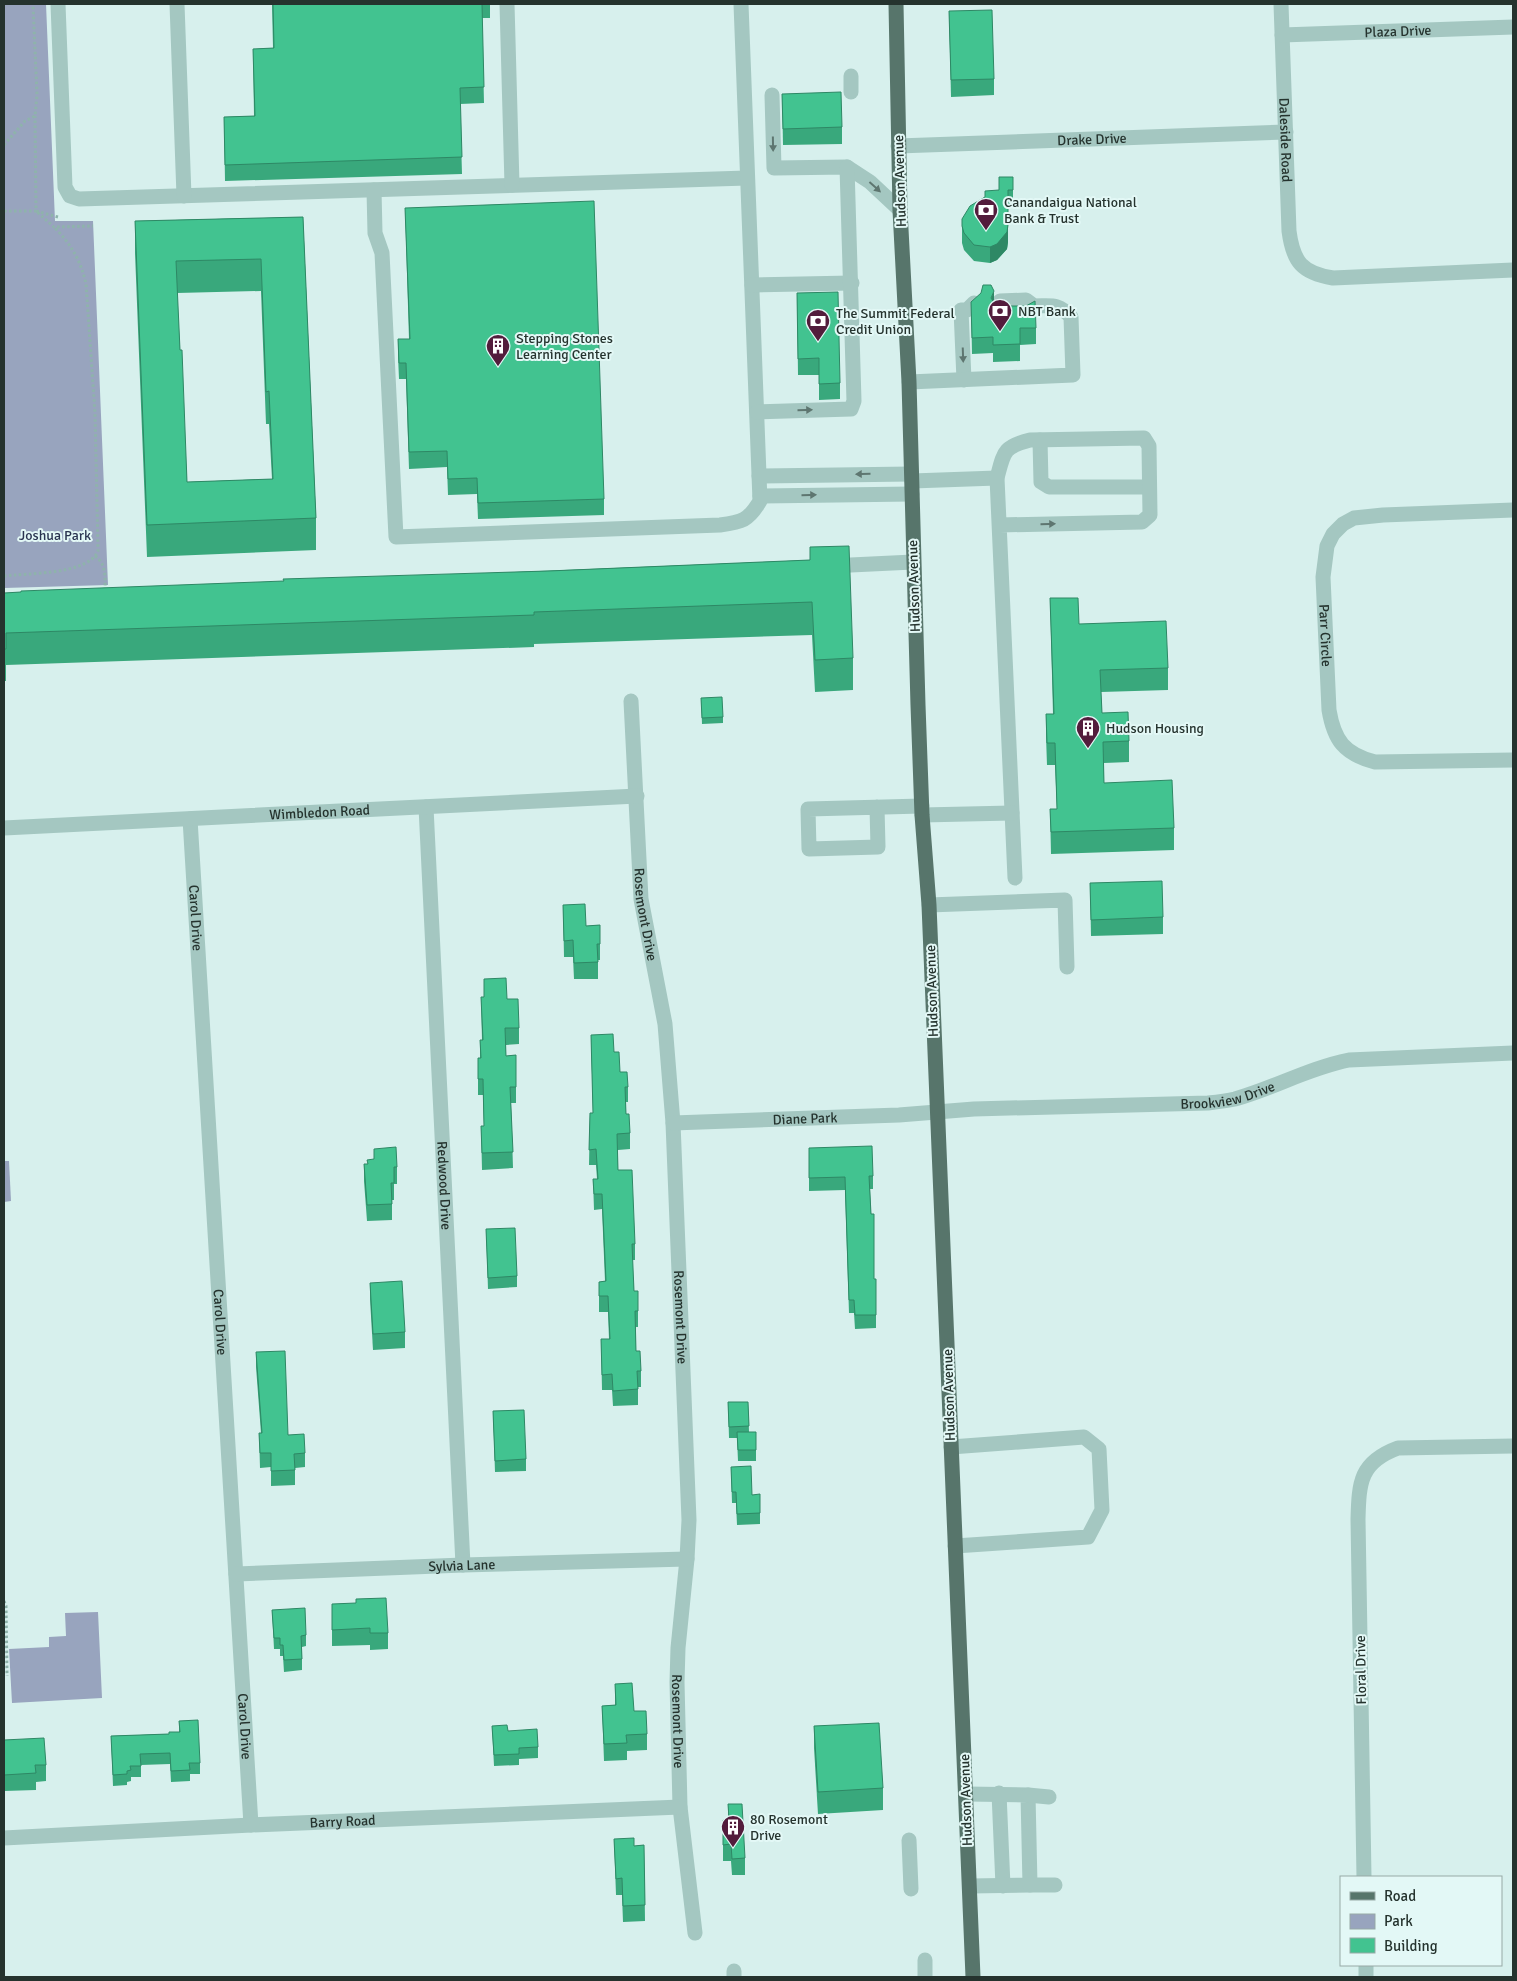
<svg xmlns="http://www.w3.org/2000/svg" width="1517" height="1981" viewBox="0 0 1517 1981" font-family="Signika,sans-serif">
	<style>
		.green { fill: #98a4be }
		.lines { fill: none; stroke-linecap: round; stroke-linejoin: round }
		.path { stroke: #8eb3ab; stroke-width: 3; stroke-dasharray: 2.5 2.5; stroke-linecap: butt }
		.minor { stroke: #a4c7c1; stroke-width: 15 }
		.major { stroke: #57756b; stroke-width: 15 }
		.wall { fill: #39a87c; fill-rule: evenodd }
		.shaded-wall { fill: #2e8865 }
		.building { fill: #42c390; stroke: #2e8865; fill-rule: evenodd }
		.oneway { fill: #5e7670 }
		.labels { text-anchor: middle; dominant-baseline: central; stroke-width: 4; stroke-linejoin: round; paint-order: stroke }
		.street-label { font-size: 14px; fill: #25332e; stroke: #e3f8f6 }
		.poi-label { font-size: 14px; fill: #25332e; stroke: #e3f8f6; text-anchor: start }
		.park-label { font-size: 14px; fill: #2a3450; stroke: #e3f8f6 }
	</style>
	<rect width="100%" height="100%" fill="#d7f0ed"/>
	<g class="green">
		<path d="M4 4H46L55 221H93L108 585 4 588Z"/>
		<path d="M4 1161H9L11 1201 4 1202Z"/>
		<path d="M98 1612 102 1698 12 1703 9 1649 49 1647V1637L66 1636 65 1613Z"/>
	</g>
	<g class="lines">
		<g class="path">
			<path d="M4 145 25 121 35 116 37 95 33 4"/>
			<path d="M4 211H36L35 116"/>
			<path d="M58 217 36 211 54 227 93 226"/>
			<path d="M95 556C107 564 105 579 105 592"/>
			<path d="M4 576C27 573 88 575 98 551L95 413 86 284C81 261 71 244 54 227"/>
			<path d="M4 1601 6 1606 7 1676"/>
		</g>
		<g class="minor">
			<path d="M58 4 65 187 70 196 79 199 747 178"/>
			<path d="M177 4 184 196"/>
			<path d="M507 4 512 185"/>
			<path id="s1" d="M1281 4 1289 231C1293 262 1302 273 1333 278L1513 270"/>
			<path id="s2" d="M1282 35 1513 27"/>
			<path d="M851 76V92"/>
			<path d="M772 95 774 168 847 167 870 182 900 210"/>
			<path id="s3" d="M898 146 1286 132"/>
			<path d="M374 190 375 233 382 253 396 537 720 525C742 522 748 521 760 501L741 4"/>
			<path d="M752 285 852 283"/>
			<path d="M964 380 961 310H967L974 303"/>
			<path d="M909 382 1073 375 1071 317C1058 303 1052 306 1034 306L1026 300 1000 301"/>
			<path d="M757 412 851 409 854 401 847 167"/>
			<path d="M1040 440 1041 482 1049 487H1149"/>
			<path d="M759 476 911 474"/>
			<path d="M912 481 997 478"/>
			<path d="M760 496 912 494"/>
			<path id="s4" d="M1513 510 1383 515 1354 518 1343 524 1333 534 1327 546 1323 577 1329 710C1334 740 1344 754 1375 762L1513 760"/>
			<path d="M1000 525 1142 522 1150 515 1149 446 1144 438 1030 440C1003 447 1004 452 997 478L1015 878"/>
			<path d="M830 566 913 562"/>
			<path id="s5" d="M631 701 641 899 665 1024 673 1123 689 1520 687 1559 678 1648 677 1682 680 1807 695 1933"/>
			<path id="s6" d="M426 807 463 1565"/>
			<path d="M877 807 878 847 809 849 808 809 922 806"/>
			<path d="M922 815 1012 813"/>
			<path id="s7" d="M190 819 251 1825"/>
			<path id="s8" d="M4 828 637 796"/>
			<path d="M929 905 1065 900 1067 967"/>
			<path id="s9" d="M673 1123 899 1115 974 1109 1208 1103C1217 1102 1226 1101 1235 1099 1274 1088 1309 1068 1349 1060L1513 1053"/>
			<path d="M951 1447 1084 1437 1099 1449 1102 1510 1088 1537 955 1546"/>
			<path id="s10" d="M236 1574 463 1565 687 1559"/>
			<path d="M999 1793 1003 1886"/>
			<path d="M966 1794 1028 1795 1030 1885 970 1886"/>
			<path d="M1028 1795 1049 1797"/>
			<path id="s11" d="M4 1838 251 1825 680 1807"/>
			<path d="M909 1840 911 1889"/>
			<path d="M1364 1877 1358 1519C1359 1482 1360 1462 1398 1448L1513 1446"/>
			<path d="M1030 1885H1055"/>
			<path d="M925 1960V1977"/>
			<path d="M1366 1965V1977"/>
			<path d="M734 1971V1977"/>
		</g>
		<path class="major" d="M896 4 900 210 909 382 918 705 922 815 929 905 973 1977"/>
	</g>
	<g class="wall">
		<path d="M272 4H490V18H482L484 103 460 104 462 174 225 181 224 117 254 116 253 49 273 48Z"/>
		<path d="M949 11 994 79V95L951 97Z"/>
		<path d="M782 94 842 127V144L783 145Z"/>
		<path d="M999 177H1013V206L1008 207V242L1007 249 997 260 990 263 974 261 964 250 962 243V226L999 190Z"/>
		<path d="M405 208 604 499V515L478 519 477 494 448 495 447 467 409 469 406 379H399L398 356V339H409Z"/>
		<path d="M303 217 316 518V550L147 557 135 253V221ZM261 291 266 424H269L272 479 187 482 177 293Z"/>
		<path d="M797 293 840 383V399L819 400V375H798Z"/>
		<path d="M971 302H994L996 306 1036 328V344L1020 345V361L993 362V353L972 354Z"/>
		<path d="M810 547 853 658V690L815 692 812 635 534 644V647L6 665V681H4V593L810 560Z"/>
		<path d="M1050 598 1079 624 1168 668V690L1101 692 1102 713 1129 741V762L1104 763V783L1174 828V850L1051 854 1050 809H1057L1055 765H1047L1046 736V714H1053Z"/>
		<path d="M701 698 723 717V723L702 724Z"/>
		<path d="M1090 883 1163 917V934L1091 936Z"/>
		<path d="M563 905 586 926 600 925V960H598V979H574L573 957H564Z"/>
		<path d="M484 979 507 999 519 1028V1044L506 1045V1056L516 1055V1103H511L513 1168 482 1170 481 1126H484L483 1095H478V1058H480V1040H482L481 997H484Z"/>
		<path d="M591 1035 614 1052 620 1072 628 1087V1102H626V1114L630 1133V1149L618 1150V1170L635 1244V1260H632L634 1291 638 1311V1327H636V1351L641 1371V1387H638V1405L613 1406 612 1390H602L601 1339H609L608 1312H599V1282L605 1281 602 1209 594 1210 593 1179H597L596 1165H589L590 1113H593Z"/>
		<path d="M809 1148 873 1176V1189H870L874 1279H876V1328L855 1329 854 1313H849L845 1190 809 1191Z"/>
		<path d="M374 1149 397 1167V1184H394V1200H392V1220L367 1221 364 1181V1164H367L374 1160Z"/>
		<path d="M486 1229 517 1276V1287L488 1289Z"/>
		<path d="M370 1283 405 1332V1348L373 1350 370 1299Z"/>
		<path d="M256 1352 288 1435 305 1453V1467L295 1468V1485L271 1486V1467L260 1468 259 1433H261L256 1367Z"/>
		<path d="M728 1402H748L749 1432 756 1450V1461H738L737 1438H729Z"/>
		<path d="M493 1411 526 1459V1471L495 1472Z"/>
		<path d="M731 1467 752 1495 760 1513V1524L737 1525 736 1503H732Z"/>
		<path d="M332 1604 388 1633V1649L370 1650V1645L332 1646Z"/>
		<path d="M272 1610 306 1635V1646L302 1647V1670L284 1672 283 1656H280V1649H274Z"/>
		<path d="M615 1684 634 1711 647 1734V1750L627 1751V1760L604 1761 602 1706 615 1705Z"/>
		<path d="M179 1721 200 1763V1774H190V1781L171 1782 170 1764 141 1765V1777H131V1781L127 1782V1785L113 1786 111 1736 169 1734 179 1732Z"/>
		<path d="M492 1726 508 1731 538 1747V1758L519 1759V1765L494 1766Z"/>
		<path d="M814 1726 883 1788V1810L818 1814 814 1748Z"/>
		<path d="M4 1740 46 1765V1781L36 1782V1790L4 1791Z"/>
		<path d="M728 1804 745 1858V1875H732L731 1861H723V1820L728 1819Z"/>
		<path d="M614 1839 634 1846 644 1845 645 1921 623 1922 622 1895H616Z"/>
	</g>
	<g class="shaded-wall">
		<path d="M1008 225V242L1007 249 997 260 990 263V247Z"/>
		<path d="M994 291V308L991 298Z"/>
	</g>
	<g class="building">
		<path d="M273 4H482L484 87 460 88 462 157 225 165 224 117 255 116 253 49 274 48Z"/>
		<path d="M992 10 994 79 951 80 949 11Z"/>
		<path d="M841 92 842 127 783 129 782 94Z"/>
		<path d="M999 177H1013V190H1008V225L1007 232 997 244 990 247 974 245 964 233 962 226V219L970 206 985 197V191L999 190Z"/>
		<path d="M594 201 604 499 478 503 477 478 448 479 447 451 409 452 406 363H399L398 339H410L405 208Z"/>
		<path d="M303 217 316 518 147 525 135 221ZM261 259 266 392 269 391 273 479 187 482 182 350H180L176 261Z"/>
		<path d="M983 285H991L994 291 991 298 996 306H1026L1035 301 1036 328H1020V344L993 345V337L972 338 971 302 981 293Z"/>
		<path d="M838 292 840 383 819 384V358L798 359 797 293Z"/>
		<path d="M849 546 853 658 815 660 812 602 534 612V615L6 633V649H4V593L21 592V591L284 581 283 579 548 571 810 560V547Z"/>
		<path d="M1050 598H1078L1079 624 1166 621 1168 668 1100 670 1102 713 1128 712 1129 741 1103 742 1104 783 1172 780 1174 828 1051 832 1050 809H1057L1055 743H1047L1046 714H1054Z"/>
		<path d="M722 697 723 717 702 718 701 698Z"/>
		<path d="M1162 881 1163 917 1091 920 1090 883Z"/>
		<path d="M585 904 586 926 600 925V944H597L598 962 574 963 573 940 564 941 563 905Z"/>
		<path d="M506 978 507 999H518L519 1028H505L506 1056 516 1055V1087H510L513 1152 482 1153 481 1126H484L483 1079H478V1058H481L480 1040H483L481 997H484V979Z"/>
		<path d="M613 1034 614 1052H619L620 1072H627L628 1087H625L626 1114H629L630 1133 617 1134 618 1170H632L635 1244H632L634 1291H638V1311H635L636 1351H640L641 1371H637L638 1389 613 1391 612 1374 602 1375 601 1339H610L608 1296H599V1282L606 1281 602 1194H594L593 1179H598L596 1149 589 1150 590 1113H593L591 1035Z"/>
		<path d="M872 1146 873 1176H869L871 1214H874V1279H876V1315H855L854 1300H849L845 1177 809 1178V1148Z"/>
		<path d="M396 1147 397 1167H394V1183H391L392 1204 367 1205 364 1164H368L367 1160 374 1159V1149Z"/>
		<path d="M515 1228 517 1276 488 1278 486 1229Z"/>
		<path d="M402 1281 405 1332 373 1334 370 1283Z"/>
		<path d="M285 1351 288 1435 304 1434 305 1453 294 1454 295 1470 271 1471V1453H260L259 1433H262L256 1352Z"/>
		<path d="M728 1402H748L749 1426 729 1427Z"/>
		<path d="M524 1410 526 1459 495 1461 493 1411Z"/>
		<path d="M737 1432H756V1450H738Z"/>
		<path d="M751 1466 752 1495 760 1494V1513L737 1514 736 1492H732L731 1467Z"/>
		<path d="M386 1598 388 1633H370V1628L332 1630V1604L356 1603V1599Z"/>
		<path d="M305 1608 306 1635 301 1636 302 1659 284 1660 283 1645H280V1638H274L272 1610Z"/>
		<path d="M632 1683 634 1711H646L647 1734 626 1735 627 1743 604 1744 602 1706 616 1705 615 1684Z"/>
		<path d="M198 1720 200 1763H189L190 1770 171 1771 170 1753 140 1754 141 1766H130L131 1770 127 1771V1774L113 1775 111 1736 169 1734V1732H180L179 1721Z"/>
		<path d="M879 1723 883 1788 818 1792 814 1726Z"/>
		<path d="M507 1725 508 1731 537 1729 538 1747 519 1748V1754L494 1755 492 1726Z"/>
		<path d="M44 1738 46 1765H35L36 1773 4 1775V1740Z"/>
		<path d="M728 1804H742L745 1858 732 1859 731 1844 723 1845V1820L729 1819Z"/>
		<path d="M634 1838V1846L644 1845 645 1905 623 1906 622 1878 616 1879 614 1839Z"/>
	</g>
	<defs><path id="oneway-solid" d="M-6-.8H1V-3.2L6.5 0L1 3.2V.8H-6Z" transform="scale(1.25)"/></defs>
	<g class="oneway">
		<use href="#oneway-solid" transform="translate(773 144) rotate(89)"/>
		<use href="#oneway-solid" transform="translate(875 187) rotate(42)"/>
		<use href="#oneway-solid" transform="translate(963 355) rotate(88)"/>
		<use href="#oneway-solid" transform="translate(805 410) rotate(-2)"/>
		<use href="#oneway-solid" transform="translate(863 474) rotate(179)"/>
		<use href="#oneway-solid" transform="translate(809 495) rotate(-1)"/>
		<use href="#oneway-solid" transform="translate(1048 524) rotate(-1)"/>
	</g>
	<defs>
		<g id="bank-pin" transform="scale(1.25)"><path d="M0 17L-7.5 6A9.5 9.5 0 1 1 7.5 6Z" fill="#531c3c" stroke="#e3f8f6"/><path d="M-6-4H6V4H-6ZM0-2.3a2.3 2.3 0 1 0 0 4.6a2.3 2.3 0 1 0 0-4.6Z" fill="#fff"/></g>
		<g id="building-pin" transform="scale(1.25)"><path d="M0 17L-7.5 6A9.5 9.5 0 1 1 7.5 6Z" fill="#531c3c" stroke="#e3f8f6"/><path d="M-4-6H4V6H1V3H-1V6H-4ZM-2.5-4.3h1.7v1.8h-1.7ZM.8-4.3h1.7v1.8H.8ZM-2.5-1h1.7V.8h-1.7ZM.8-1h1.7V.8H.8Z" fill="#fff"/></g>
	</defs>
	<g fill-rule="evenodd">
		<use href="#bank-pin" x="986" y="210"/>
		<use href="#bank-pin" x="1000" y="311"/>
		<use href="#bank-pin" x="818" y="321"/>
		<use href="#building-pin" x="498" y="346"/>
		<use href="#building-pin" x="1088" y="728"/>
		<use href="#building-pin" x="733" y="1827"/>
	</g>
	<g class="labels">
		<g class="street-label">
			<text stroke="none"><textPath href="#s2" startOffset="116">Plaza Drive</textPath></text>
			<text stroke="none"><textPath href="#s3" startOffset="194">Drake Drive</textPath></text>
			<text stroke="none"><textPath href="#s1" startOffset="136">Daleside Road</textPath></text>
			<text transform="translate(900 181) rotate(-92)">Hudson Avenue</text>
			<text transform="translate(914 586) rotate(-92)">Hudson Avenue</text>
			<text stroke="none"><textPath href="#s4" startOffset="289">Parr Circle</textPath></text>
			<text stroke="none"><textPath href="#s8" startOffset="316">Wimbledon Road</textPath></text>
			<text stroke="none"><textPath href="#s5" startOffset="214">Rosemont Drive</textPath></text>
			<text stroke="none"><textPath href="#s7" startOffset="99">Carol Drive</textPath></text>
			<text transform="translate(932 991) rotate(-92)">Hudson Avenue</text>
			<text stroke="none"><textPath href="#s9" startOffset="556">Brookview Drive</textPath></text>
			<text stroke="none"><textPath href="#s9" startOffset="132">Diane Park</textPath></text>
			<text stroke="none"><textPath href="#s6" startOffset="379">Redwood Drive</textPath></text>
			<text stroke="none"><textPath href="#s5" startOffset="619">Rosemont Drive</textPath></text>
			<text stroke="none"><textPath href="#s7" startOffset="504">Carol Drive</textPath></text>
			<text transform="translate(949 1395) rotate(-92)">Hudson Avenue</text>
			<text stroke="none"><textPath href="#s10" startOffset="226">Sylvia Lane</textPath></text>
			<text transform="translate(1361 1670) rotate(-91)">Floral Drive</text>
			<text stroke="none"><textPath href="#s5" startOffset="1024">Rosemont Drive</textPath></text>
			<text stroke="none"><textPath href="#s7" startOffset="909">Carol Drive</textPath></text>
			<text transform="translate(966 1800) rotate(-92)">Hudson Avenue</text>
			<text stroke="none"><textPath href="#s11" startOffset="339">Barry Road</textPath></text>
		</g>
		<g class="poi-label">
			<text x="1004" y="202">Canandaigua National<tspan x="1004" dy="16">Bank &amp; Trust</tspan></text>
			<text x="1018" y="311">NBT Bank</text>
			<text x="836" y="313">The Summit Federal<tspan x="836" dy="16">Credit Union</tspan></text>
			<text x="516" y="338">Stepping Stones<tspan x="516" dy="16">Learning Center</tspan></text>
			<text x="1106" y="728">Hudson Housing</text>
			<text x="750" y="1819">80 Rosemont<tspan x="750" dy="16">Drive</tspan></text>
		</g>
		<g class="park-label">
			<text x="55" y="535">Joshua Park</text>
		</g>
	</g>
	<rect width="1517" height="1981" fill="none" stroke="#25332e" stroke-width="10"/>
	<rect x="1340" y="1876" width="162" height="90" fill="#e3f8f6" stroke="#97a9a6"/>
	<rect x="1350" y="1892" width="25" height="8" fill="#57756b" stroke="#97a9a6"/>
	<text x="1384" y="1901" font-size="15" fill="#25332e">Road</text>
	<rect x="1350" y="1914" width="25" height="15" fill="#98a4be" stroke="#97a9a6"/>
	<text x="1384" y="1926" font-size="15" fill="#25332e">Park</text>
	<rect x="1350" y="1938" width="25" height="15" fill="#42c390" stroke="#97a9a6"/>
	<text x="1384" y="1951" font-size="15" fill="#25332e">Building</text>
</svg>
